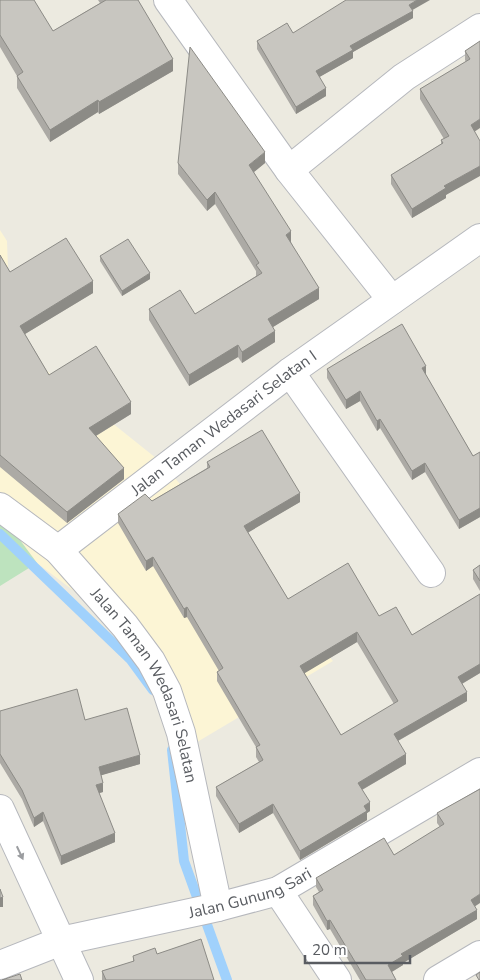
<svg xmlns="http://www.w3.org/2000/svg" width="480" height="980" viewBox="0 0 480 980" font-family="'Nunito Sans',sans-serif">
	<style>
		.commercial { fill: #fcf5d5 }
		.green { fill: #bde3be }
		.lines { fill: none; stroke-linecap: round; stroke-linejoin: round }
		.stream { stroke: #a0d1fc; stroke-width: 10 }
		.minor-casing { stroke: #b6b8bd; stroke-width: 30 }
		.minor { stroke: #fff; stroke-width: 28 }
		.wall { fill: #acaaa5; fill-rule: evenodd }
		.shaded-wall { fill: #8c8b86 }
		.building { fill: #c8c6c0; stroke: #8c8b86; fill-rule: evenodd }
		.oneway { fill: #9b9da0 }
		.labels { text-anchor: middle; dominant-baseline: central; stroke-width: 4; stroke-linejoin: round; paint-order: stroke }
		.street-label { font-size: 16px; fill: #595c61; stroke: #fff }
	</style>
	<rect width="100%" height="100%" fill="#eceae0"/>
	<path class="commercial" d="M0 230 7 241 10 324 37 363 161 462 333 661 182 751 115 622 37 563 0 513Z"/>
	<path class="green" d="M0 513 37 563 0 586Z"/>
	<g class="lines">
		<g class="stream">
			<path d="M0 534 131 660 153 690"/>
			<path d="M172 750 184 861 227 980"/>
		</g>
		<g class="minor-casing">
			<g id="minor">
				<path d="M168 0 289 170 392 300"/>
				<path d="M289 170 404 77 480 28"/>
				<path d="M290 372 431 573"/>
				<path id="s1" d="M0 507 58 550 125 626 151 661 167 691 181 733 218 907"/>
				<path id="s2" d="M58 550 290 372 480 238"/>
				<path d="M0 809 79 980"/>
				<path d="M278 891 337 980"/>
				<path id="s3" d="M0 965 61 941 218 907 278 891 480 772"/>
				<path d="M438 980 480 955"/>
			</g>
		</g>
		<use href="#minor" class="minor"/>
	</g>
	<g class="wall">
		<path d="M0 0 53 31 100 3 98 0H138L173 71 99 114 98 112 50 142 17 88V76L0 47Z"/>
		<path d="M412 10 413 18 353 52V58L319 77 326 96 296 114 257 49V41L293 33Z"/>
		<path d="M480 41 475 131 446 195V198L412 218 391 184V175L441 144V140L444 139 420 99V89L466 62 465 60V51Z"/>
		<path d="M178 163H265L254 172 291 242 319 299 273 327 275 342 242 363 238 357 189 386 149 320V309L195 314 256 276V271L215 204 207 211 178 174Z"/>
		<path d="M0 255 10 272 93 293 25 334 49 375 131 414 96 436 124 479 67 523 0 467Z"/>
		<path d="M100 256 150 279 122 296 100 261Z"/>
		<path d="M327 369 426 375 473 456 480 452V517L459 529 425 472 412 480 380 428 377 431 360 401 346 409 327 378Z"/>
		<path d="M207 462 300 502 248 532 288 599 379 616 412 635 480 594V673L462 684 467 701 398 741 406 764 362 790 370 811 367 813V820L300 860 273 813 239 833 216 796V787L259 762 256 757V747L217 681V672L219 671 187 617 184 618 153 566 146 571 118 523V514L152 501 207 468ZM357 642 394 704 341 735 304 673Z"/>
		<path d="M480 565V591L473 579V570Z"/>
		<path d="M0 711 85 720 140 764 101 775 103 792 99 793 115 842 61 865 43 821 34 827 22 799 0 763Z"/>
		<path d="M480 789 475 907 477 919 403 963V965L392 972 396 980H360L330 929 327 930 313 905V896L319 892 316 887V878L394 855 440 827 437 823V813Z"/>
		<path d="M157 954 214 980H102V971L133 962V956Z"/>
	</g>
	<g class="shaded-wall">
		<path d="M417 0H430L409 12V5Z"/>
		<path d="M413 11V18L353 52V58L316 79V71L350 46Z"/>
		<path d="M173 59V71L99 114V102Z"/>
		<path d="M326 88V96L296 114V107Z"/>
		<path d="M98 100V112L50 142V130Z"/>
		<path d="M480 119V128L471 134V125Z"/>
		<path d="M265 152V163L249 176V165Z"/>
		<path d="M480 166V176L446 195V198L412 218V209L444 186Z"/>
		<path d="M215 192V204L207 211V200Z"/>
		<path d="M291 231V242L286 246V235Z"/>
		<path d="M150 273V279L122 296V291Z"/>
		<path d="M93 281V293L20 337V326Z"/>
		<path d="M319 288V299L268 330V319Z"/>
		<path d="M275 331V342L242 363V352Z"/>
		<path d="M238 345V357L189 386V375Z"/>
		<path d="M426 366V375L422 378V368Z"/>
		<path d="M360 391V401L346 409V400Z"/>
		<path d="M131 402V414L89 440V428Z"/>
		<path d="M380 419V428L377 431V421Z"/>
		<path d="M425 463V472L412 480V471Z"/>
		<path d="M124 468V479L67 523V512Z"/>
		<path d="M300 493V502L244 535V526Z"/>
		<path d="M480 508V517L459 529V520Z"/>
		<path d="M153 557V566L146 571V561Z"/>
		<path d="M187 607V617L184 618V609Z"/>
		<path d="M357 632V642L300 676V666Z"/>
		<path d="M480 664V673L458 686V677Z"/>
		<path d="M467 692V701L394 743V734Z"/>
		<path d="M406 754V764L358 792V783Z"/>
		<path d="M140 755V764L99 776V767Z"/>
		<path d="M103 783V792L96 794V785Z"/>
		<path d="M370 802V811L367 813V820L300 860V851Z"/>
		<path d="M273 804V813L239 833V824Z"/>
		<path d="M43 812V821L34 827V818Z"/>
		<path d="M115 833V842L61 865V856Z"/>
		<path d="M480 894V903L471 909V900Z"/>
		<path d="M3 897V907H0V898Z"/>
		<path d="M477 910V919L403 963V965L388 974V965L401 954Z"/>
		<path d="M330 920V929L327 930V921Z"/>
	</g>
	<g class="building">
		<path d="M0 0H34L53 31 106 0H138L173 59 99 102 98 100 50 130 17 76 23 72 0 35Z"/>
		<path d="M346 0H417L409 5 413 11 350 46 353 50 316 71 326 88 296 107 257 41 287 23 293 33Z"/>
		<path d="M480 41V119L471 125 480 141V166L444 186 446 188 412 209 391 175 443 143 441 140 449 136 420 89 470 59 465 51Z"/>
		<path d="M190 47 265 152 249 165 291 231 286 235 319 288 268 319 275 331 242 352 238 345 189 375 149 309 180 290 195 314 262 273 256 265 259 263 215 192 207 200 178 163Z"/>
		<path d="M66 238 93 281 20 326 49 375 96 346 131 402 89 428 124 468 67 512 0 455V255L10 272Z"/>
		<path d="M128 239 150 273 122 291 100 256Z"/>
		<path d="M402 324 426 366 422 368 473 456 480 452V508L459 520 425 463 412 471 380 419 377 421 360 391 346 400 327 369Z"/>
		<path d="M262 430 300 493 244 526 288 599 348 563 379 616 396 607 412 635 480 594V664L458 677 467 692 394 734 406 754 358 783 370 802 364 806 367 811 300 851 273 804 239 824 216 787 263 760 256 747 260 745 217 672 223 668 187 607 184 609 153 557 146 561 118 514 145 494 152 501 210 467 207 462ZM357 632 398 701 341 735 300 666Z"/>
		<path d="M480 565V581L473 570Z"/>
		<path d="M77 689 85 720 127 708 140 755 99 767 103 783 96 785 115 833 61 856 43 812 34 818 22 790 0 754V711Z"/>
		<path d="M480 789V894L471 900 477 910 401 954 403 956 388 965 396 980H366L330 920 327 921 313 896 323 890 316 878 384 838 394 855 444 824 437 813Z"/>
		<path d="M0 889 3 897 0 898Z"/>
		<path d="M201 939 214 980H106L102 971 134 961 133 956 155 948 157 954Z"/>
		<path d="M480 972V980H479L476 975Z"/>
		<path d="M20 974 22 980H2Z"/>
	</g>
	<defs><path id="oneway-solid" d="M-6-.8H1V-3.2L6.5 0L1 3.2V.8H-6Z" transform="scale(1.25)"/></defs>
	<use class="oneway" href="#oneway-solid" transform="translate(20 853) rotate(65)"/>
	<g class="labels">
		<g class="street-label">
			<text stroke="none"><textPath href="#s2" startOffset="209">Jalan Taman Wedasari Selatan I</textPath></text>
			<text stroke="none"><textPath href="#s1" startOffset="236">Jalan Taman Wedasari Selatan</textPath></text>
			<text stroke="none"><textPath href="#s3" startOffset="261">Jalan Gunung Sari</textPath></text>
		</g>
	</g>
	<path d="M305 955v8h105v-8" fill="none" stroke="#595c61" stroke-width="2.5"/>
	<text x="312" y="955" font-size="15" fill="#595c61" stroke="#ffffff" stroke-width="4" paint-order="stroke">20 m</text>
</svg>
